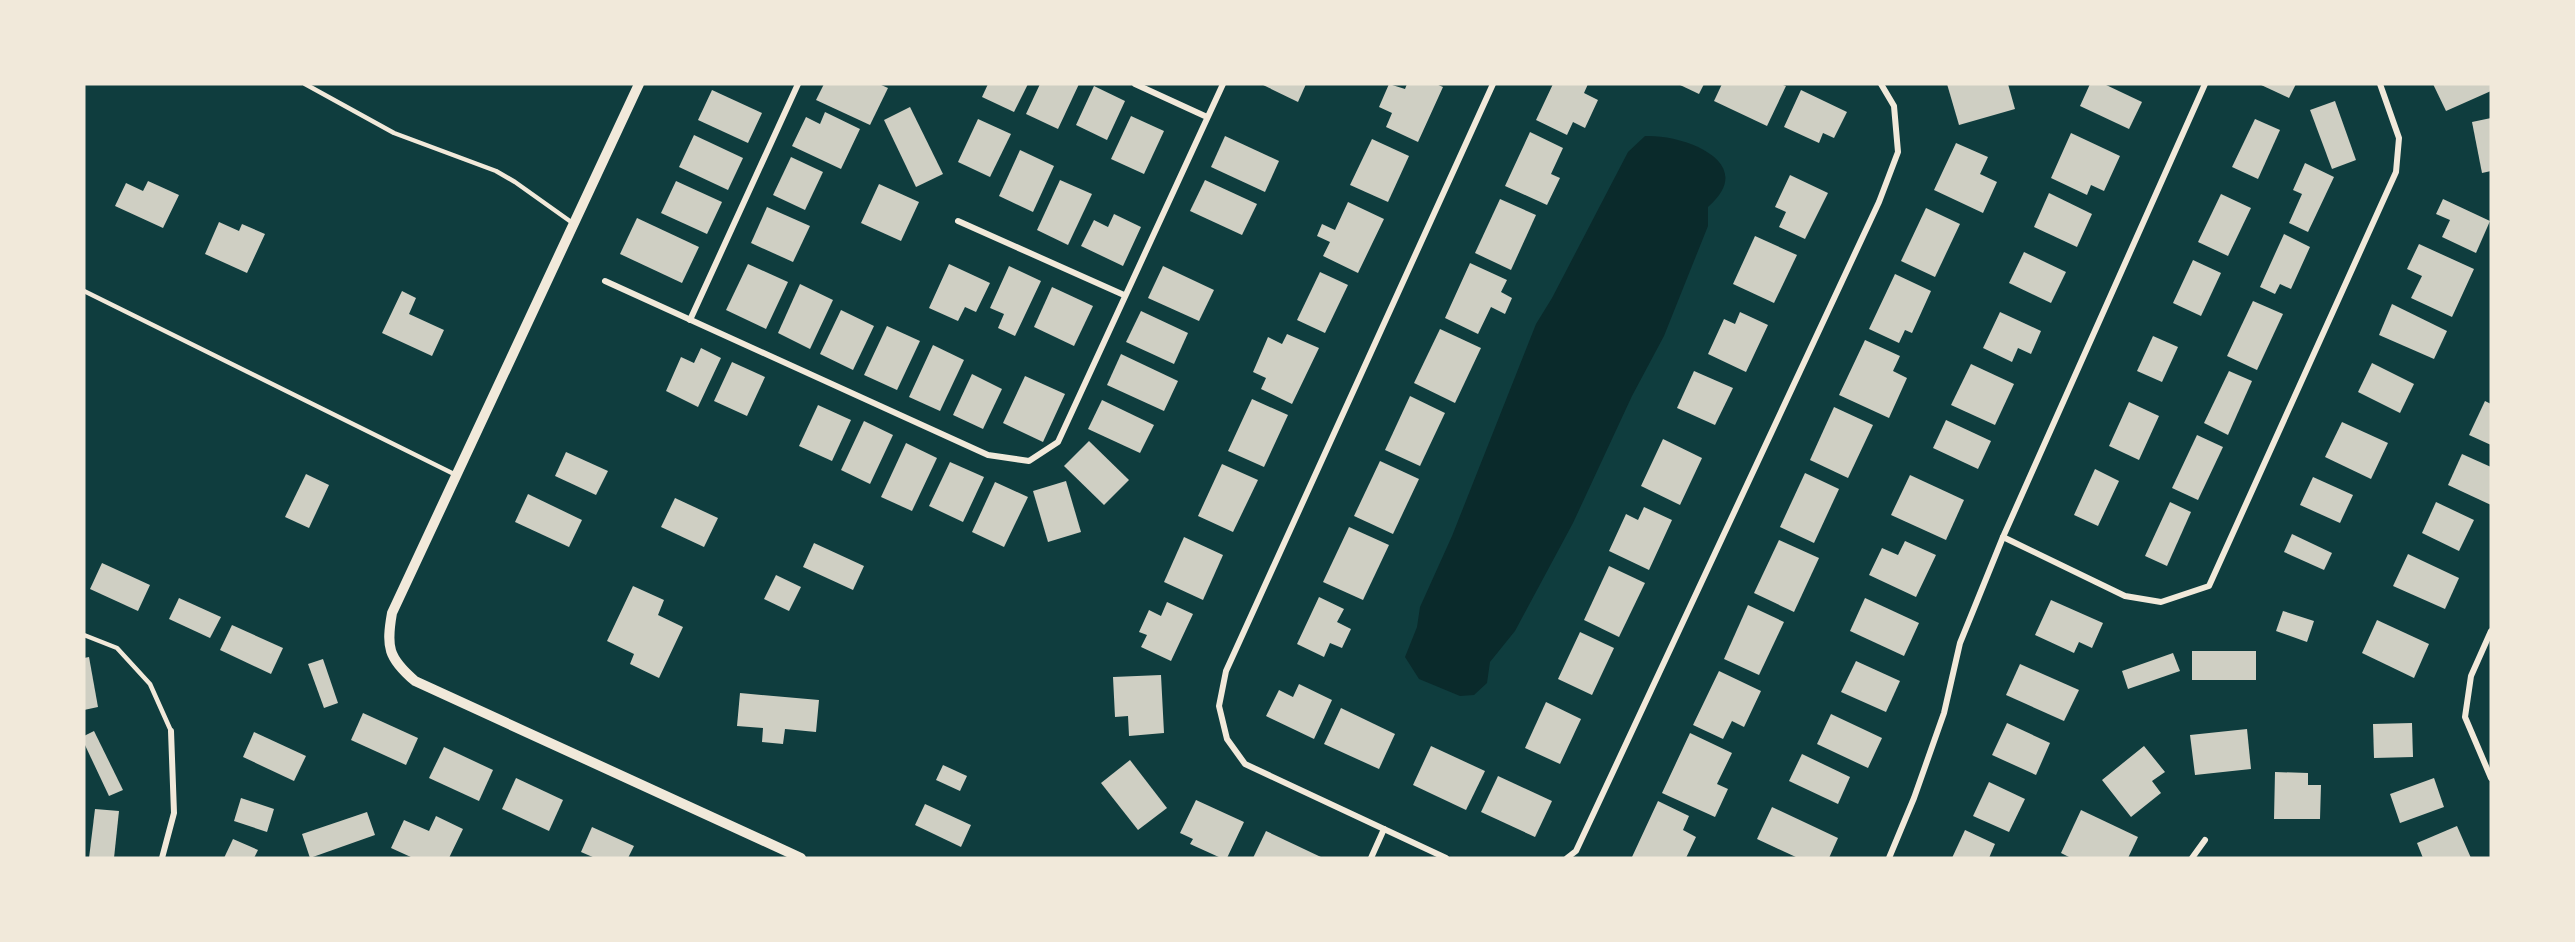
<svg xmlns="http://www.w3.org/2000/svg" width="2575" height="942" viewBox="0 0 2575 942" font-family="'Titillium Web',sans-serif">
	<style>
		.water { fill: #0a2a2b }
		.building { fill: #cfcfc3 }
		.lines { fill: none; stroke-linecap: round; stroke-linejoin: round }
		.service { stroke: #f1e9da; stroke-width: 4.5 }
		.minor { stroke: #f1e9da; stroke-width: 6 }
		.tertiary { stroke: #f1e9da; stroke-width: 10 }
	</style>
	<rect width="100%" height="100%" fill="#0f3d3e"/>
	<path class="water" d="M1645 136C1683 134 1760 162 1708 207V226L1664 336 1632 396 1573 523 1515 631 1490 662 1487 683 1474 695 1460 696 1419 679 1405 657 1417 627 1420 607 1452 536 1536 324 1552 298 1628 152Z"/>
	<g class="building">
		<path d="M824 84H879L888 88 870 125 816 100Z"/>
		<path d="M988 84H1028L1014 112 982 97Z"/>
		<path d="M1040 84H1079L1058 129 1026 114Z"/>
		<path d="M1261 84H1306L1298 102Z"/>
		<path d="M1389 84 1405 89 1407 84H1436L1443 87 1418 142 1386 127 1392 113 1379 107Z"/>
		<path d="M1553 84H1588L1584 93 1598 100 1585 128 1573 122 1567 135 1536 120Z"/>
		<path d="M1678 84H1704L1699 94Z"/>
		<path d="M1722 84H1780L1786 86 1767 126 1714 101Z"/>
		<path d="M1947 84H2008L2015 109 1959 125Z"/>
		<path d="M2090 84H2104L2142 102 2129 129 2080 106Z"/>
		<path d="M2259 84H2296L2289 98Z"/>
		<path d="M2433 84H2491V91L2446 111Z"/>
		<path d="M1094 86 1125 101 1107 140 1076 125Z"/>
		<path d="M712 90 762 113 748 143 698 120Z"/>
		<path d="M1801 90 1847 112 1834 138 1823 133 1819 143 1784 127Z"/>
		<path d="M2335 101 2356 160 2332 169 2310 110Z"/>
		<path d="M910 107 943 174 916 187 884 120Z"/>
		<path d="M825 112 860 129 841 169 792 146 806 117 820 124Z"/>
		<path d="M1131 116 1164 131 1144 174 1111 159Z"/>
		<path d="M2491 118V171L2482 173 2472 122Z"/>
		<path d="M978 119 1011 134 990 177 958 162Z"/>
		<path d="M2255 119 2280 130 2258 179 2232 167Z"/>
		<path d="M1530 132 1563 148 1551 174 1560 178 1547 205 1505 186Z"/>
		<path d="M2071 133 2120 156 2104 191 2091 185 2087 195 2051 178Z"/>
		<path d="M694 135 743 158 728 190 679 167Z"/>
		<path d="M1225 136 1279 161 1265 192 1211 167Z"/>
		<path d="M1372 139 1409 156 1388 202 1350 185Z"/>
		<path d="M1956 143 1988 157 1980 174 1997 182 1983 213 1934 190Z"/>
		<path d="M1020 150 1054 166 1033 212 999 196Z"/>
		<path d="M791 157 823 172 805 210 773 195Z"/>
		<path d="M2305 163 2334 177 2308 232 2289 223 2302 194 2293 190Z"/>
		<path d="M1790 175 1828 193 1805 239 1779 227 1786 212 1775 207Z"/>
		<path d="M1060 180 1092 194 1068 245 1037 230Z"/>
		<path d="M1205 180 1257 204 1242 235 1190 211Z"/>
		<path d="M148 181 179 195 163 228 115 206 126 183 143 191Z"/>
		<path d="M676 181 722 202 707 234 661 213Z"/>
		<path d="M879 184 919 202 901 241 861 223Z"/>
		<path d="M2049 193 2092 214 2077 247 2034 227Z"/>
		<path d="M2221 194 2251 208 2228 256 2198 242Z"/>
		<path d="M1500 199 1536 215 1511 270 1475 253Z"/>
		<path d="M2443 199 2490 221 2476 253 2442 237 2450 220 2436 214Z"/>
		<path d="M1348 202 1384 219 1358 273 1323 256 1330 242 1317 236 1322 224 1335 230Z"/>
		<path d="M767 207 810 226 793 262 751 243Z"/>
		<path d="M1926 208 1960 224 1935 277 1901 261Z"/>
		<path d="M1114 214 1141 227 1123 266 1081 246 1094 220 1108 227Z"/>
		<path d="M637 218 699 247 682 283 620 254Z"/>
		<path d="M219 222 239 231 242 224 265 234 247 273 205 254Z"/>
		<path d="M2284 234 2310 247 2291 289 2280 284 2275 294 2260 287Z"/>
		<path d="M1755 236 1797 255 1774 303 1733 284Z"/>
		<path d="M2419 244 2474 269 2452 317 2411 298 2422 276 2407 269Z"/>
		<path d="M2024 252 2066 272 2051 303 2009 283Z"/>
		<path d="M2193 260 2221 273 2201 316 2173 303Z"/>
		<path d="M1470 263 1507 280 1501 292 1512 298 1505 314 1491 307 1478 334 1445 318Z"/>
		<path d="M748 264 788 282 766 329 726 310Z"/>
		<path d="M949 264 990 283 976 312 965 307 958 321 929 308Z"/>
		<path d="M1009 266 1041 281 1015 336 998 328 1004 314 990 308Z"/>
		<path d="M1163 266 1214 290 1199 321 1148 298Z"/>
		<path d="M1320 272 1348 285 1325 333 1297 320Z"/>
		<path d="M1895 274 1931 291 1912 333 1905 330 1899 343 1869 329Z"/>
		<path d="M800 284 833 300 810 349 778 333Z"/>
		<path d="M1052 287 1093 306 1074 346 1034 327Z"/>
		<path d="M402 291 416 298 409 314 444 330 432 356 382 333Z"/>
		<path d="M2253 301 2283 314 2257 370 2227 356Z"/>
		<path d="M2392 304 2447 331 2434 359 2379 335Z"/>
		<path d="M841 310 874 326 853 370 820 354Z"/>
		<path d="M1141 311 1188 333 1174 364 1126 342Z"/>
		<path d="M1740 312 1768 325 1746 372 1708 354 1724 319 1735 324Z"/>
		<path d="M2000 312 2041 331 2031 354 2018 348 2012 362 1983 348Z"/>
		<path d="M887 326 920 341 897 390 864 375Z"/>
		<path d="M1440 329 1481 348 1455 403 1414 383Z"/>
		<path d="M1287 334 1319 348 1292 404 1261 389 1266 378 1253 372 1268 337 1282 344Z"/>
		<path d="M2153 336 2178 347 2162 382 2137 371Z"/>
		<path d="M1865 340 1900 356 1893 371 1907 378 1889 418 1839 395Z"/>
		<path d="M933 345 964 360 940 411 909 397Z"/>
		<path d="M701 348 721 358 698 407 666 391 681 357 694 363Z"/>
		<path d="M1121 354 1178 381 1164 411 1107 385Z"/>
		<path d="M732 362 765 377 747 416 714 401Z"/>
		<path d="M2372 363 2414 384 2400 413 2358 392Z"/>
		<path d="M1971 364 2014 384 1995 425 1951 405Z"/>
		<path d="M1694 371 1733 388 1715 425 1677 408Z"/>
		<path d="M2229 371 2252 381 2228 435 2204 423Z"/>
		<path d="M972 374 1002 389 983 429 953 415Z"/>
		<path d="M1025 376 1065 394 1043 442 1003 423Z"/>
		<path d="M1410 396 1445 413 1420 466 1385 450Z"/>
		<path d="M1252 399 1288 415 1264 467 1228 451Z"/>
		<path d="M1102 400 1154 425 1140 453 1088 429Z"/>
		<path d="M2485 401 2491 404V445L2469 435Z"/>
		<path d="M2129 402 2159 416 2139 460 2109 446Z"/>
		<path d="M818 405 851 420 832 461 799 446Z"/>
		<path d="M1834 407 1873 425 1848 478 1810 460Z"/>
		<path d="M1946 420 1991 441 1978 469 1933 448Z"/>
		<path d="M864 421 893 435 870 484 841 470Z"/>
		<path d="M2342 422 2388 443 2371 479 2325 457Z"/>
		<path d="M2197 435 2223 447 2198 500 2172 488Z"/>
		<path d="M1663 439 1702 458 1680 505 1641 486Z"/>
		<path d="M1089 441 1129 480 1104 505 1064 466Z"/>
		<path d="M906 443 937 458 912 511 881 497Z"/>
		<path d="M566 452 608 471 596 495 555 476Z"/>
		<path d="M2462 454 2491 467V505L2448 485Z"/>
		<path d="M1380 461 1419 479 1393 534 1354 516Z"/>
		<path d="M950 462 984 477 963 522 929 506Z"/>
		<path d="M1222 464 1258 480 1233 532 1198 516Z"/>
		<path d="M2095 469 2119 481 2098 526 2074 515Z"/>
		<path d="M1805 473 1839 489 1814 543 1780 527Z"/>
		<path d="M306 474 329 485 309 528 285 517Z"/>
		<path d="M1910 475 1964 500 1946 540 1891 515Z"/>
		<path d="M2313 477 2353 495 2340 523 2300 505Z"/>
		<path d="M1066 481 1081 532 1048 542 1033 491Z"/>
		<path d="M995 482 1028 497 1004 547 972 532Z"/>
		<path d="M528 494 582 520 569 547 515 522Z"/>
		<path d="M675 498 718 518 704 547 661 527Z"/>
		<path d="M2170 502 2191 512 2167 566 2145 556Z"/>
		<path d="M2436 502 2474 520 2459 551 2422 533Z"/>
		<path d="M1644 507 1672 520 1649 570 1609 551 1626 514 1638 520Z"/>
		<path d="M1349 527 1389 545 1363 600 1323 582Z"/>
		<path d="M2292 534 2332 553 2324 570 2284 552Z"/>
		<path d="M1184 537 1223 555 1203 600 1164 582Z"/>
		<path d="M1779 540 1819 558 1794 612 1754 593Z"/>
		<path d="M1905 541 1936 555 1916 597 1869 575 1882 548 1898 555Z"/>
		<path d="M814 543 864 566 853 590 803 567Z"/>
		<path d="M2408 554 2459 578 2445 609 2393 586Z"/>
		<path d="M102 563 150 585 138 611 90 589Z"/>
		<path d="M1609 566 1645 583 1619 637 1584 620Z"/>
		<path d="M776 575 801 587 789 611 764 599Z"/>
		<path d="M633 586 664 600 658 615 683 627 659 678 630 664 634 654 607 641Z"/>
		<path d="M1319 597 1344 609 1337 622 1351 629 1342 648 1330 643 1324 657 1297 644Z"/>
		<path d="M179 598 221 617 210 638 169 619Z"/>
		<path d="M1865 598 1919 623 1904 656 1850 631Z"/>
		<path d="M2051 600 2103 623 2092 648 2079 642 2074 653 2035 635Z"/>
		<path d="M1167 602 1193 614 1171 661 1141 647 1147 635 1139 632 1149 610 1161 616Z"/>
		<path d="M1748 605 1784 622 1759 675 1724 659Z"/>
		<path d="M2283 611 2314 621 2307 642 2276 631Z"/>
		<path d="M2377 620 2429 644 2414 678 2362 653Z"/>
		<path d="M232 625 283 648 271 674 220 650Z"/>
		<path d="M1580 632 1614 648 1592 695 1558 679Z"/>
		<rect x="2192" y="651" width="64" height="29"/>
		<path d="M2173 653 2180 671 2128 689 2122 671Z"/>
		<path d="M89 657 98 707 84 710V658Z"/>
		<path d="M323 659 338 703 324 708 308 664Z"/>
		<path d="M1856 661 1900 681 1886 712 1841 692Z"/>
		<path d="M2020 664 2079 690 2064 721 2006 695Z"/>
		<path d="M1719 671 1761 691 1744 727 1732 721 1723 739 1693 725Z"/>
		<path d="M1161 675 1164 733 1129 736 1128 716 1115 717 1113 677Z"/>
		<path d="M1299 684 1332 700 1314 739 1266 716 1279 690 1293 697Z"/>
		<path d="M740 693 819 700 816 732 785 729 783 744 762 742 763 728 737 726Z"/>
		<path d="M1546 702 1581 719 1560 764 1525 748Z"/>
		<path d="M1341 708 1395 734 1379 769 1324 744Z"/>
		<path d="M363 713 418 738 406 765 351 740Z"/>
		<path d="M1831 714 1882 738 1868 768 1817 744Z"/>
		<path d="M2007 723 2050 743 2036 775 1992 755Z"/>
		<path d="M2412 723 2413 757 2374 758 2373 724Z"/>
		<path d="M2247 729 2251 769 2195 775 2190 735Z"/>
		<path d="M94 731 123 790 109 796 84 743V736Z"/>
		<path d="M254 732 306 756 294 781 243 757Z"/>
		<path d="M1690 733 1732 753 1717 784 1728 789 1715 817 1662 793Z"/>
		<path d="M1431 746 1485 771 1466 810 1413 785Z"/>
		<path d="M2144 746 2165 772 2152 781 2161 793 2131 817 2102 780Z"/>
		<path d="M444 747 493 770 479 801 429 778Z"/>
		<path d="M1802 754 1850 777 1838 804 1789 781Z"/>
		<path d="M1130 760 1167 808 1138 830 1101 783Z"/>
		<path d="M943 765 967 776 960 791 936 780Z"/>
		<path d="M2275 772 2308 773V785H2321L2320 819H2274Z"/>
		<path d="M1498 776 1552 801 1535 837 1481 812Z"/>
		<path d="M516 778 563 800 549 831 502 809Z"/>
		<path d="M2434 778 2444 807 2400 823 2390 794Z"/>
		<path d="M1989 782 2025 799 2009 832 1973 816Z"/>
		<path d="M241 798 274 809 267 832 234 821Z"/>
		<path d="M1196 800 1244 822 1227 858H1221L1190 844 1193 839 1180 833Z"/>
		<path d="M1658 801 1689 816 1683 830 1696 837 1686 858 1632 857Z"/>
		<path d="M925 804 971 825 961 847 915 825Z"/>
		<path d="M1772 807 1838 838 1829 858H1798L1757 839Z"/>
		<path d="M95 809 119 811 114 858H89Z"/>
		<path d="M2081 810 2138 837 2128 858H2071L2061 853Z"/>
		<path d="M367 812 375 835 310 858 302 834Z"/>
		<path d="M436 816 463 829 449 858H413L391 848 404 820 429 831Z"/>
		<path d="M2457 826 2471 858H2423L2417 843Z"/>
		<path d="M592 827 634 846 628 858H595L581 852Z"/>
		<path d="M1965 830 1995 844 1989 858H1952Z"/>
		<path d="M1266 831 1323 858H1253Z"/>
		<path d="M233 839 258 850 254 858H224Z"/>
	</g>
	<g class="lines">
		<g class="service">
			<path d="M305 84 394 133 496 171 515 182 574 224"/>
			<path d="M84 291 456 475"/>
			<path d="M84 635 117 648 150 684 171 731"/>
		</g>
		<g class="minor">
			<path d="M1135 84 1207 117"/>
			<path d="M958 221 1124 295"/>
			<path d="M605 281 988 455 1029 461 1058 442 1223 84"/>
			<path d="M690 320 798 84"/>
			<path d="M2003 537 2125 596 2161 602 2209 586 2396 172 2399 138 2380 84"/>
			<path d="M2491 631 2471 676 2465 717 2491 778"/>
			<path d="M162 858 174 813 171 731"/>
			<path d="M1371 858 1384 829"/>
			<path d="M1446 858 1245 764 1227 739 1219 706 1226 671 1493 84"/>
			<path d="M1567 858 1576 851 1879 202 1898 152 1894 106 1881 84"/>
			<path d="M1889 858 1914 798 1944 713 1960 643 2003 537 2205 84"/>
			<path d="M2192 858 2205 840"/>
		</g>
		<path class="tertiary" d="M639 84 392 613C386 647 388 658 415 681L801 858"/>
	</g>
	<rect width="2575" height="942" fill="none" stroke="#f1e9da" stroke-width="171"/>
</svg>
